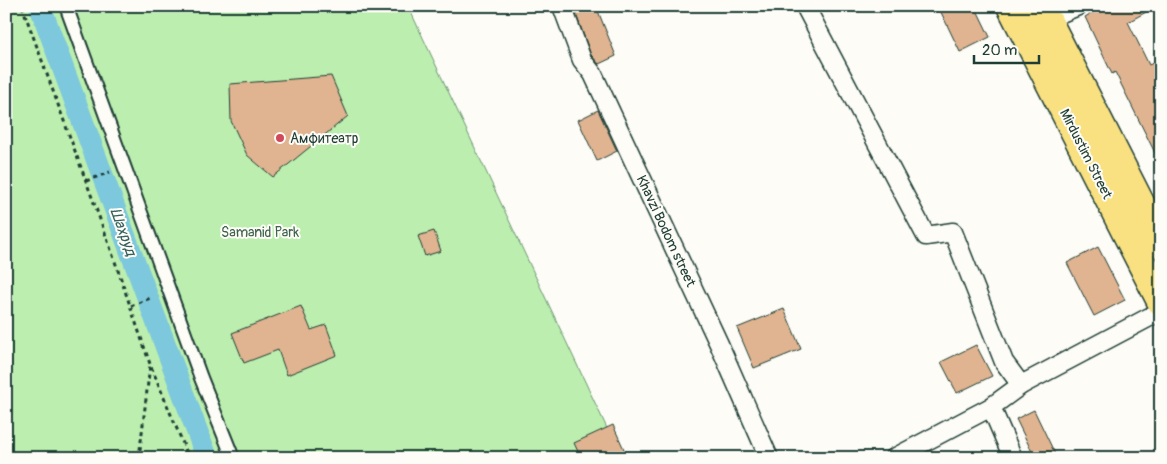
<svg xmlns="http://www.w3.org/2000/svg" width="1167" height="464" viewBox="0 0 1167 464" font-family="Pangolin,sans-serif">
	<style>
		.green { fill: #bcefaf; stroke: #6e9672 }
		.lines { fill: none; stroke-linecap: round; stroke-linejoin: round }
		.canal { stroke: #7dc8dc; stroke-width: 22 }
		.building { fill: #e0b490; stroke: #1f3d34 }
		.pedestrian-casing { stroke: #1f3d34; stroke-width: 16 }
		.minor-casing { stroke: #1f3d34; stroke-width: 21 }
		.primary-casing { stroke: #1f3d34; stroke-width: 31 }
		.path { stroke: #1f3d34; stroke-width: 3; stroke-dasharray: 4 4; stroke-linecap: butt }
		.pedestrian { stroke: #fdfcf7; stroke-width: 12 }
		.minor { stroke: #fdfcf7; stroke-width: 18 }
		.primary { stroke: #f9e181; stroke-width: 28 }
		.poi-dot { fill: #d1495b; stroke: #fdfcf7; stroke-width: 2 }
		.labels { text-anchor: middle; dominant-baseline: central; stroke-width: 4; stroke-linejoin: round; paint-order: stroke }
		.poi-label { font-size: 14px; fill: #1f3d34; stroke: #fdfcf7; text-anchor: start }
		.street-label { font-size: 14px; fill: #1f3d34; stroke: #fdfcf7 }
		.park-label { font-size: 14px; fill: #3e614d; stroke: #fdfcf7 }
		.water-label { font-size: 15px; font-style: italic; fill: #36605e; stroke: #fdfcf7 }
	</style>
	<rect width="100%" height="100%" fill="#fdfcf7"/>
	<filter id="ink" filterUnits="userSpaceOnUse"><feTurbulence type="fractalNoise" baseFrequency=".02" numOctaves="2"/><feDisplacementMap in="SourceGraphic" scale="10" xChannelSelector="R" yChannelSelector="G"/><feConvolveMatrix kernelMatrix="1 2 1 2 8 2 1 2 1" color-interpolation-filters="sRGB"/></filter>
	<g filter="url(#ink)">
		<path class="green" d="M6 6H408L621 458H6Z"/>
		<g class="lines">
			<path class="canal" d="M40 6 207 458"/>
		</g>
		<g class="building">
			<path d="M573 6H596L616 56 599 64 591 55Z"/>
			<path d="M938 6H975L990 37 960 52Z"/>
			<path d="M1104 6H1157L1128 22 1149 65 1161 59V165L1115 72 1112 74 1085 17Z"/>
			<path d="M331 76 348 116 273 177 247 155 231 121 230 84Z"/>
			<path d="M598 110 617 151 597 161 578 120Z"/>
			<path d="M434 231 441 251 425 256 418 236Z"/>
			<path d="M1098 247 1125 300 1094 316 1067 263Z"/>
			<path d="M301 306 311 330 326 325 337 355 287 375 278 350 244 363 232 333Z"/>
			<path d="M784 309 801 349 754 368 737 328Z"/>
			<path d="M976 345 992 376 957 393 941 362Z"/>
			<path d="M1034 410 1057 458H1035L1016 419Z"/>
			<path d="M613 425 628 458H581L574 443Z"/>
		</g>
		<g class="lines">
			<g class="pedestrian-casing">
				<path id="pedestrian" d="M66 6 201 378 233 458"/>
			</g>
			<g class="minor-casing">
				<g id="minor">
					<path d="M562 6 582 60 593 74 719 344 769 458"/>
					<path d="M805 6 926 236 953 232 1004 362 1021 385"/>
					<path d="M1047 19 1078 6"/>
					<path d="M991 407 1013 458"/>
					<path d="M894 458 991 407 1021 385 1161 311"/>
				</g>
			</g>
			<g class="primary-casing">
				<g id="primary">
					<path d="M1011 6 1161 301"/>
					<path d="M1040 6 1161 244"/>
				</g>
			</g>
			<g class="path">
				<path d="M22 6 109 244 150 364 189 458"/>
				<path d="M6 7 8 6"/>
				<path d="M86 181 110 172"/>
				<path d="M131 306 153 297"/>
				<path d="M139 458 150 365"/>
			</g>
			<use href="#pedestrian" class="pedestrian"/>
			<use href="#minor" class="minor"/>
			<use href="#primary" class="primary"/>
		</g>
	</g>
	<circle class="poi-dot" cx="280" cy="138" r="5"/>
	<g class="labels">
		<g class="poi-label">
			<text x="290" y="138">Амфитеатр</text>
		</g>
		<g class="street-label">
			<text transform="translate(1086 154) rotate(63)">Mirdustim Street</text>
			<text transform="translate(666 231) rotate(65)">Khavzi Bodom street</text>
		</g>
		<g class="park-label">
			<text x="260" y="232">Samanid Park</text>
		</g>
		<g class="water-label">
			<text transform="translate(123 232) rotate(70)">Шахруд</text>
		</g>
	</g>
	<rect width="1167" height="464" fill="none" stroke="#fdfcf7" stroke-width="25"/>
	<rect x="12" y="12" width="1142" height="439" fill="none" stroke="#1f3d34" stroke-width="2" filter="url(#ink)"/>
	<path d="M974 55v8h65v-8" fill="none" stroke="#1f3d34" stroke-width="2.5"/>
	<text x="982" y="55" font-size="15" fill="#1f3d34" stroke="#fdfcf7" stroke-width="4" paint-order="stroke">20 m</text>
</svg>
